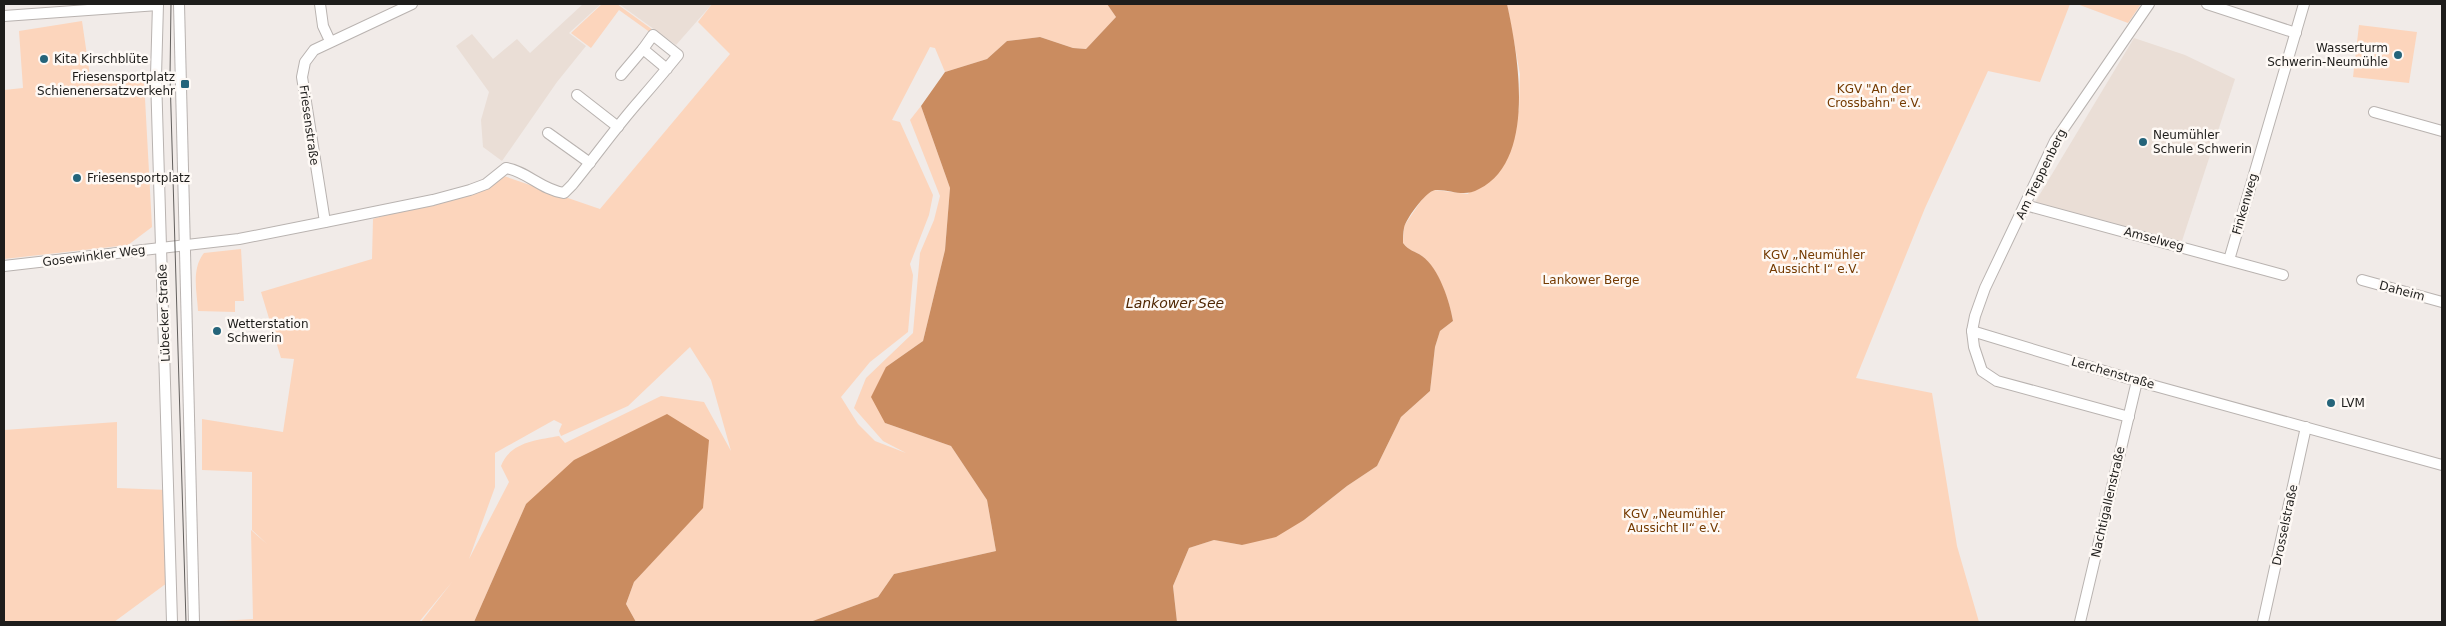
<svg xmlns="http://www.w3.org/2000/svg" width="2446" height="626" viewBox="0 0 2446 626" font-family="'DejaVu Sans',sans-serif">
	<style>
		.built { fill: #eaded6 }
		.green { fill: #fcd5bc; fill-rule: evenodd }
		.water { fill: #ca8c60 }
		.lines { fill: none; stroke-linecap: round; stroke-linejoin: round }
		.minor-casing { stroke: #b9b3b0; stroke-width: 12 }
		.minor { stroke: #fff; stroke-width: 10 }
		.tram { stroke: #625f5d; stroke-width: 1 }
		.poi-dot { fill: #25647a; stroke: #fef9f5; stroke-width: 2 }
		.labels { text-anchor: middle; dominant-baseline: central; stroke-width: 5; stroke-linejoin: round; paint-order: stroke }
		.poi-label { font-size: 12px; fill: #1e1d1b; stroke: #fef9f5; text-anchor: start }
		.park-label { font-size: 12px; fill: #743a01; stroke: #fef9f5 }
		.street-label { font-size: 12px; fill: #1e1d1b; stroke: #fef9f5 }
		.water-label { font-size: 14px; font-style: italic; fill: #502703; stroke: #fef9f5 }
	</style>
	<rect width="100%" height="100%" fill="#f1ebe8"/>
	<g class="built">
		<path d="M583 4H601L569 33 586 46 557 82 502 161 483 147 481 120 489 92 456 46 472 34 493 59 517 39 530 53Z"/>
		<path d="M619 4H712L676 45Z"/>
		<path d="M2134 38 2185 55 2235 79 2181 244 2034 204Z"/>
	</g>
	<g class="green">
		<path d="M602 4H617L653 30 651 33 619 10 591 48 571 33Z"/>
		<path d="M712 4H1107L1116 17 1086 49 1073 48 1040 37 1007 41 987 59 945 72 935 48 930 47 892 120 900 122 933 195 929 215 910 264 913 275 908 332 870 362 841 397 858 424 875 441 906 453 883 441 854 408 866 378 913 333 920 253 934 220 940 196 910 120 921 106 950 188 945 250 923 341 886 367 885 423 951 446 987 500 996 551 894 574 878 597 810 622H636L626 604 634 582 703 507 526 504 474 622H421L452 582 419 622H204L253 619 251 530 267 544 252 530V472L202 470V419L283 432 294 359 281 358 261 292 372 259 373 219 433 200 498 174 600 209 730 54 698 22ZM690 347 711 380 731 451 704 402 661 396 565 443 559 436C537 440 510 442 501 466L509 482 469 559 495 487V453L554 420 562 424 559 431 561 436 628 406Z"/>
		<path d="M1507 4H2070L2040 82 1988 71 1925 208 1856 378 1932 393 1957 546 1979 622H1177L1173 586 1189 548 1214 540 1242 545 1304 520 1347 486 1377 466 1401 417 1430 391 1435 347 1440 331 1453 321C1450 302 1438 268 1422 256 1415 251 1409 251 1403 243L1404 226 1425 195 1434 190 1468 194 1519 110 1520 74Z"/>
		<path d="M2077 4H2141L2128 23Z"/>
		<path d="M82 21 91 83 144 80 152 227 128 245 4 259V90L23 88 19 31Z"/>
		<path d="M2359 25 2417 32 2409 83 2353 77Z"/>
		<path d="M241 249 244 301H235V312L198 311C197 292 191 269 204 253Z"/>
		<path d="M117 422V488L168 490 171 580 114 622H4V430Z"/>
	</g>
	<g class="water">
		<path d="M1107 4H1507C1518 54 1537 160 1479 189 1463 198 1451 189 1435 190 1425 192 1406 219 1404 228 1403 233 1403 238 1403 243 1409 251 1415 251 1422 256 1439 268 1450 302 1453 321L1440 331 1435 347 1430 391 1401 417 1377 466 1347 486 1304 520 1276 537 1242 545 1214 540 1189 548 1173 586 1177 622H810L878 597 894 574 996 551 987 500 951 446 885 423 871 397 886 367 923 341 945 250 950 188 921 106 945 72 987 59 1007 41 1040 37 1073 48 1086 49 1116 17Z"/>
		<path d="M667 414 709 440 703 508 634 582 626 604 636 622H474L526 504 574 460Z"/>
	</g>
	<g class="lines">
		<g class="minor-casing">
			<g id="minor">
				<path d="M158 4 156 76 172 622"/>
				<path d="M179 4 194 622"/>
				<path d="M320 4 323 26 330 41"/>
				<path d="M2207 4 2296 33"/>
				<path d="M4 16 158 5"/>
				<path d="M621 75 643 49"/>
				<path d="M577 95 618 127"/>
				<path d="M2374 112 2442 131"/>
				<path d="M548 133 590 163"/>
				<path d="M2025 205 2283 275"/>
				<path d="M325 222 433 200 470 190 486 184 506 168C526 171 542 190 564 193L572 185C595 157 616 127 640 100 653 85 665 71 678 55L653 35 643 49 667 69"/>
				<path d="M2229 260 2304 4"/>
				<path d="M4 266 239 239 325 222 302 77 305 62 314 50 412 4"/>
				<path d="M2362 280 2442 302"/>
				<path d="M1972 331 2137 381 2442 465"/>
				<path d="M2129 417 1997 381 1982 371 1974 347 1972 331 1975 316 1985 288 2055 141 2149 4"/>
				<path d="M2080 622 2137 381"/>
				<path d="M2263 622 2306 427"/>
			</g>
		</g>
		<use href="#minor" class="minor"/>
		<path class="tram" d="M171 4 170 76 186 622"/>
	</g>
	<g class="poi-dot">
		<circle cx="2398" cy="55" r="5"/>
		<circle cx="44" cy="59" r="5"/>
		<rect x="180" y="79" width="10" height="10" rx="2.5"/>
		<circle cx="2143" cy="142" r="5"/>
		<circle cx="77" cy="178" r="5"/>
		<circle cx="217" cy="331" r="5"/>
		<circle cx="2331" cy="403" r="5"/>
	</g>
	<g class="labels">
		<g class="poi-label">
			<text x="2388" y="48" text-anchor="end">Wasserturm<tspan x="2388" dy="14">Schwerin-Neumühle</tspan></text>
			<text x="54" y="59">Kita Kirschblüte</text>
			<text x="175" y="77" text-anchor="end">Friesensportplatz<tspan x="175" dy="14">Schienenersatzverkehr</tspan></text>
			<text x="2153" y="135">Neumühler<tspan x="2153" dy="14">Schule Schwerin</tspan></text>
			<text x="87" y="178">Friesensportplatz</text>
			<text x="227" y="324">Wetterstation<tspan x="227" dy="14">Schwerin</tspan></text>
			<text x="2341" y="403">LVM</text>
		</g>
		<g class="park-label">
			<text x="1874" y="89">KGV "An der<tspan x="1874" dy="14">Crossbahn" e.V.</tspan></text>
			<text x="1814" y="255">KGV „Neumühler<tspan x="1814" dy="14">Aussicht I“ e.V.</tspan></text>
			<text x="1591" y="280">Lankower Berge</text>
			<text x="1674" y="514">KGV „Neumühler<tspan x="1674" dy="14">Aussicht II“ e.V.</tspan></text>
		</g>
		<g class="street-label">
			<text transform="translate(309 125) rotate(82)">Friesenstraße</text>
			<text transform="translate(2041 174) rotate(-64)">Am Treppenberg</text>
			<text transform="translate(2245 204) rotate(-74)">Finkenweg</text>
			<text transform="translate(2154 239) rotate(15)">Amselweg</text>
			<text transform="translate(94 256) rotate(-7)">Gosewinkler Weg</text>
			<text transform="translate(2402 291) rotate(15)">Daheim</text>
			<text transform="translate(164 313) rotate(-92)">Lübecker Straße</text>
			<text transform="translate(2113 373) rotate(16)">Lerchenstraße</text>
			<text transform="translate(2108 502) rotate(-77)">Nachtigallenstraße</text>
			<text transform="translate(2285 525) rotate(-78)">Drosselstraße</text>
		</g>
		<g class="water-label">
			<text x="1175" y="303">Lankower See</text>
		</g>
	</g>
	<rect width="2446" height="626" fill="none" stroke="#1e1d1b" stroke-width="10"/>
</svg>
